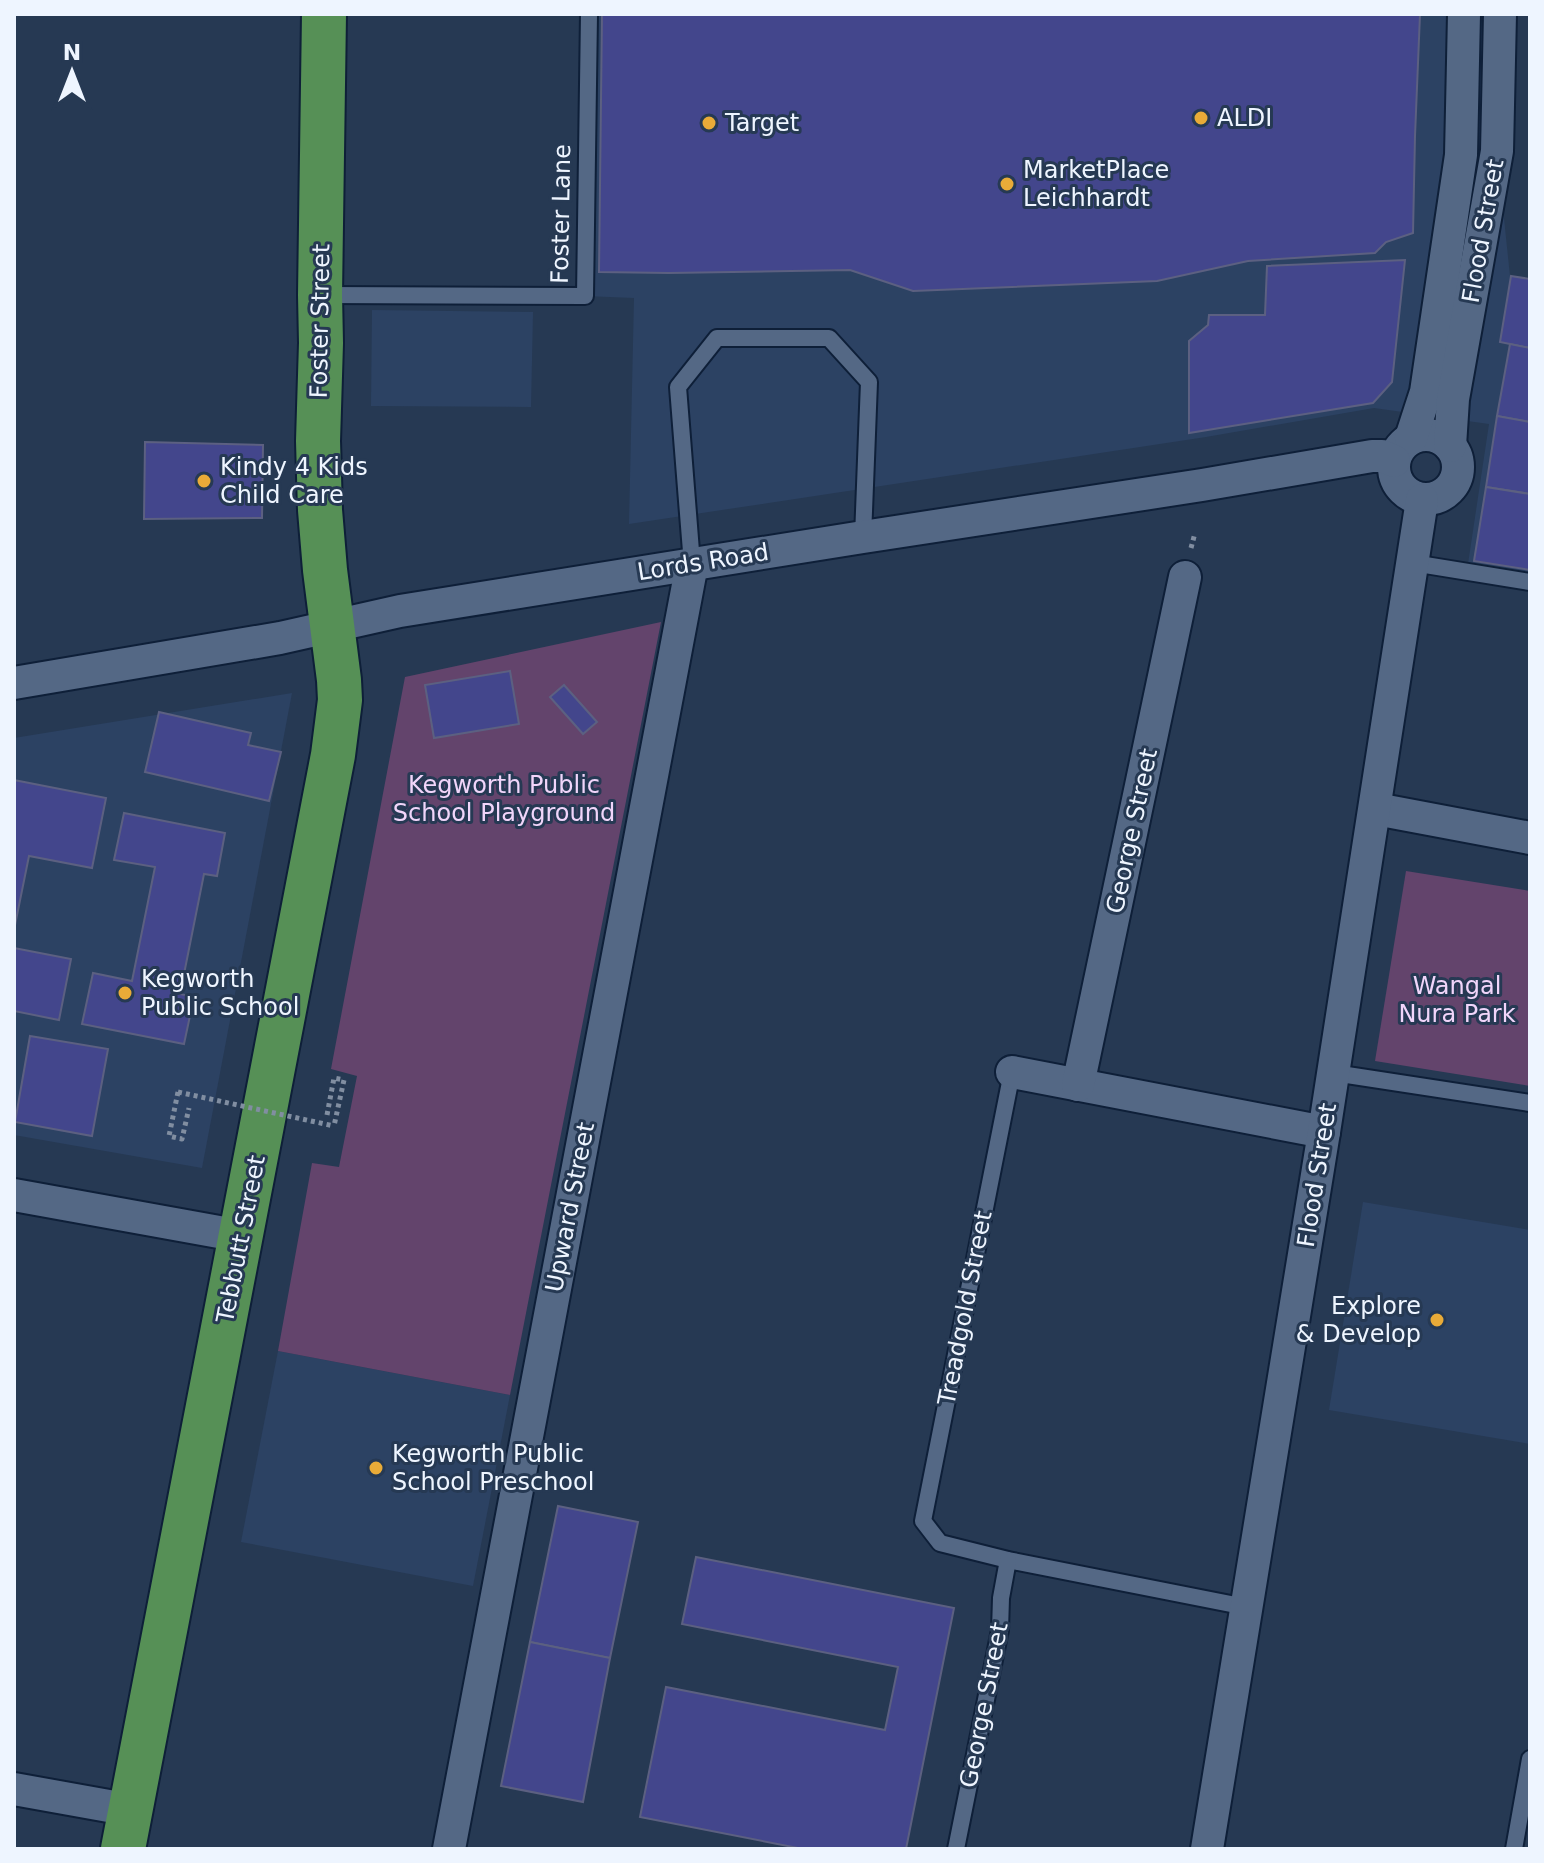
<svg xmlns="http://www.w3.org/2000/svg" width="1544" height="1863" viewBox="0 0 1544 1863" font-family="'DejaVu Sans',sans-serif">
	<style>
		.built { fill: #2c4263 }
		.green { fill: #63446c }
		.building { fill: #43468c; stroke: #5c6081; stroke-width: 2 }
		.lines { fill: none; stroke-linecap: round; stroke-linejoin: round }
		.lane-casing { stroke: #0e1f38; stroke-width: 20 }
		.street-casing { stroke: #0e1f38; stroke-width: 36 }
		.primary-casing { stroke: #0e1f38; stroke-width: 48 }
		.path { stroke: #818ea1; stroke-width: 5; stroke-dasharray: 4 4; stroke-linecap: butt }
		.lane { stroke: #546885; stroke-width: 16 }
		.street { stroke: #546885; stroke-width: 32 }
		.primary { stroke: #569056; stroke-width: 44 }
		.path-bridge { stroke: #818ea1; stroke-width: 5; stroke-dasharray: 4 4; stroke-linecap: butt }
		.poi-dot { fill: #e9ab38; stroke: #263953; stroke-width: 3 }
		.labels { text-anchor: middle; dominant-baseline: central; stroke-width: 6; stroke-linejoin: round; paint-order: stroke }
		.poi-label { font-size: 24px; fill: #eef5ff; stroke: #263953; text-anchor: start }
		.street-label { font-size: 24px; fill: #eef5ff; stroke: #263953 }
		.park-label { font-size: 24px; fill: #f1d5fa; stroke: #263953 }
	</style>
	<rect width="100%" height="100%" fill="#263953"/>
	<g class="built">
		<path d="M589 14H1500L1497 151 1510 276 1530 279V574L1468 564 1489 424 1374 408 1206 437 629 524 634 298 585 296Z"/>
		<path d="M372 310 533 312 531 407 371 406Z"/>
		<path d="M292 693 202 1168 14 1135V738Z"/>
		<path d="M1363 1202 1530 1230V1444L1329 1410Z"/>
		<path d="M278 1351 510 1395 473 1586 241 1542Z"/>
	</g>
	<g class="green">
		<path d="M661 622 510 1395 278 1351 312 1163 339 1167 357 1076 331 1069 405 677Z"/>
		<path d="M1406 871 1530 891V1086L1375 1061Z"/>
	</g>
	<g class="building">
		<path d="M602 14H1420L1415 136 1413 233 1386 242 1375 253 1248 261 1157 281 913 291 850 270 669 273 599 272Z"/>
		<path d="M1405 260 1392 382 1373 403 1189 433V341L1208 325 1209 315H1265L1267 266Z"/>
		<path d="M1511 276 1530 279V348L1500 342Z"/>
		<path d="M1510 344 1530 348V422L1497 416Z"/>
		<path d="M1497 416 1530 422V494L1486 487Z"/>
		<path d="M145 442 263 445 262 518 144 519Z"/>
		<path d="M1486 487 1530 494V570L1474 561Z"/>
		<path d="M510 671 519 724 434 738 425 685Z"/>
		<path d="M564 685 597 722 583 734 550 697Z"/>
		<path d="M159 712 251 733 248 745 281 752 269 801 145 772Z"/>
		<path d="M14 780 106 798 92 868 29 856 14 930Z"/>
		<path d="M124 813 225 833 217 876 204 874 180 994 194 997 184 1044 82 1024 93 973 132 981 155 867 114 860Z"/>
		<path d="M14 948 71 959 59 1020 14 1011Z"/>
		<path d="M30 1036 108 1049 92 1136 15 1122Z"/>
		<path d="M558 1506 638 1522 610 1658 530 1642Z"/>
		<path d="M696 1557 954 1608 906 1849H803L640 1817 666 1687 885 1730 898 1667 682 1624Z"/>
		<path d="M530 1642 610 1658 583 1802 501 1786Z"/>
	</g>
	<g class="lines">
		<g class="lane-casing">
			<g id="lane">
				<path d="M322 295 585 296 589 14"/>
				<path d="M1413 563 1530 582"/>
				<path d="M692 564 678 387 717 338H829L869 382 863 537"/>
				<path d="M1012 1072 923 1521 940 1543 1008 1560 1246 1607"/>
				<path d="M1334 1073 1530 1103"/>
				<path d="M956 1849 1000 1630 1001 1598 1008 1560"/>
				<path d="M1514 1849 1530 1759"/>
			</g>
		</g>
		<g class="street-casing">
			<g id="street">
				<circle cx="1426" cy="467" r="32"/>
				<path d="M1411 438 1426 392 1461 155 1464 14"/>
				<path d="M1450 446 1453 399 1497 151 1500 14"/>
				<path d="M14 683 280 638 400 611 863 537 1202 485 1372 456H1382L1394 461"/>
				<path d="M1376 809 1530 838"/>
				<path d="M1012 1072 1324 1132"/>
				<path d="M1078 1085 1185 577"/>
				<path d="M14 1195 241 1236"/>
				<path d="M14 1789 131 1810"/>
				<path d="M449 1849 692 564"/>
				<path d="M1207 1849 1324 1132 1422 500"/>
			</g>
		</g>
		<g class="primary-casing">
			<path id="primary" d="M123 1849 333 755 340 700 339 680 325 570 320 510 318 441 321 343 320 295 324 14"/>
		</g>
		<g class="path">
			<path d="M1191 548 1195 533"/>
			<path d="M178 1092 169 1136 182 1139 189 1108"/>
			<path d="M327 1115 334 1078 344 1080 334 1126"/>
		</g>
		<use href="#lane" class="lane"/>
		<use href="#street" class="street"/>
		<use href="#primary" class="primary"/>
		<path class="path-bridge" d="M178 1092 334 1126"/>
	</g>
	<g class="poi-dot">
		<circle cx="1201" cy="118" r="8"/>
		<circle cx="709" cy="123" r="8"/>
		<circle cx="1007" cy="184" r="8"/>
		<circle cx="204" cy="481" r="8"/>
		<circle cx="125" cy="993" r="8"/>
		<circle cx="1437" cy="1320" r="8"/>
		<circle cx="376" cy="1468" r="8"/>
	</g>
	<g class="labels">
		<g class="poi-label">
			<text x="1217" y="118">ALDI</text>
			<text x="725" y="123">Target</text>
			<text x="1023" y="170">MarketPlace<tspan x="1023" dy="28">Leichhardt</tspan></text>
			<text x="220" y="467">Kindy 4 Kids<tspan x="220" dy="28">Child Care</tspan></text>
			<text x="141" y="979">Kegworth<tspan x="141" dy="28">Public School</tspan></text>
			<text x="1421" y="1306" text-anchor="end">Explore<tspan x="1421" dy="28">&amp; Develop</tspan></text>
			<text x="392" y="1454">Kegworth Public<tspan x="392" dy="28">School Preschool</tspan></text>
		</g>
		<g class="street-label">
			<text transform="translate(561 214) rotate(-89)">Foster Lane</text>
			<text transform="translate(1483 231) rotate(-80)">Flood Street</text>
			<text transform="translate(320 321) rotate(-89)">Foster Street</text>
			<text transform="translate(703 562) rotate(-9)">Lords Road</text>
			<text transform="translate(1132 831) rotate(-78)">George Street</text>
			<text transform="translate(1317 1175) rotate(-81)">Flood Street</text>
			<text transform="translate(570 1207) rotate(-79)">Upward Street</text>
			<text transform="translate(241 1239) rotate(-79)">Tebbutt Street</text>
			<text transform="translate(965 1308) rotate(-79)">Treadgold Street</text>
			<text transform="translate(984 1705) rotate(-79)">George Street</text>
		</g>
		<g class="park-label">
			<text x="504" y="785">Kegworth Public<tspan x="504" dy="28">School Playground</tspan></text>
			<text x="1457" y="986">Wangal<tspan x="1457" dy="28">Nura Park</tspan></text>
		</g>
	</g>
	<rect width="1544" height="1863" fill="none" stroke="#eef5ff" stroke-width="32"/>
	<g transform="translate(72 72)" stroke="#263953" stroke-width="6" paint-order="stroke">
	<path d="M0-6L14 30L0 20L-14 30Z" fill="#eef5ff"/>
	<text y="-12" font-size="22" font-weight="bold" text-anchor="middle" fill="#eef5ff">N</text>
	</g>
</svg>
